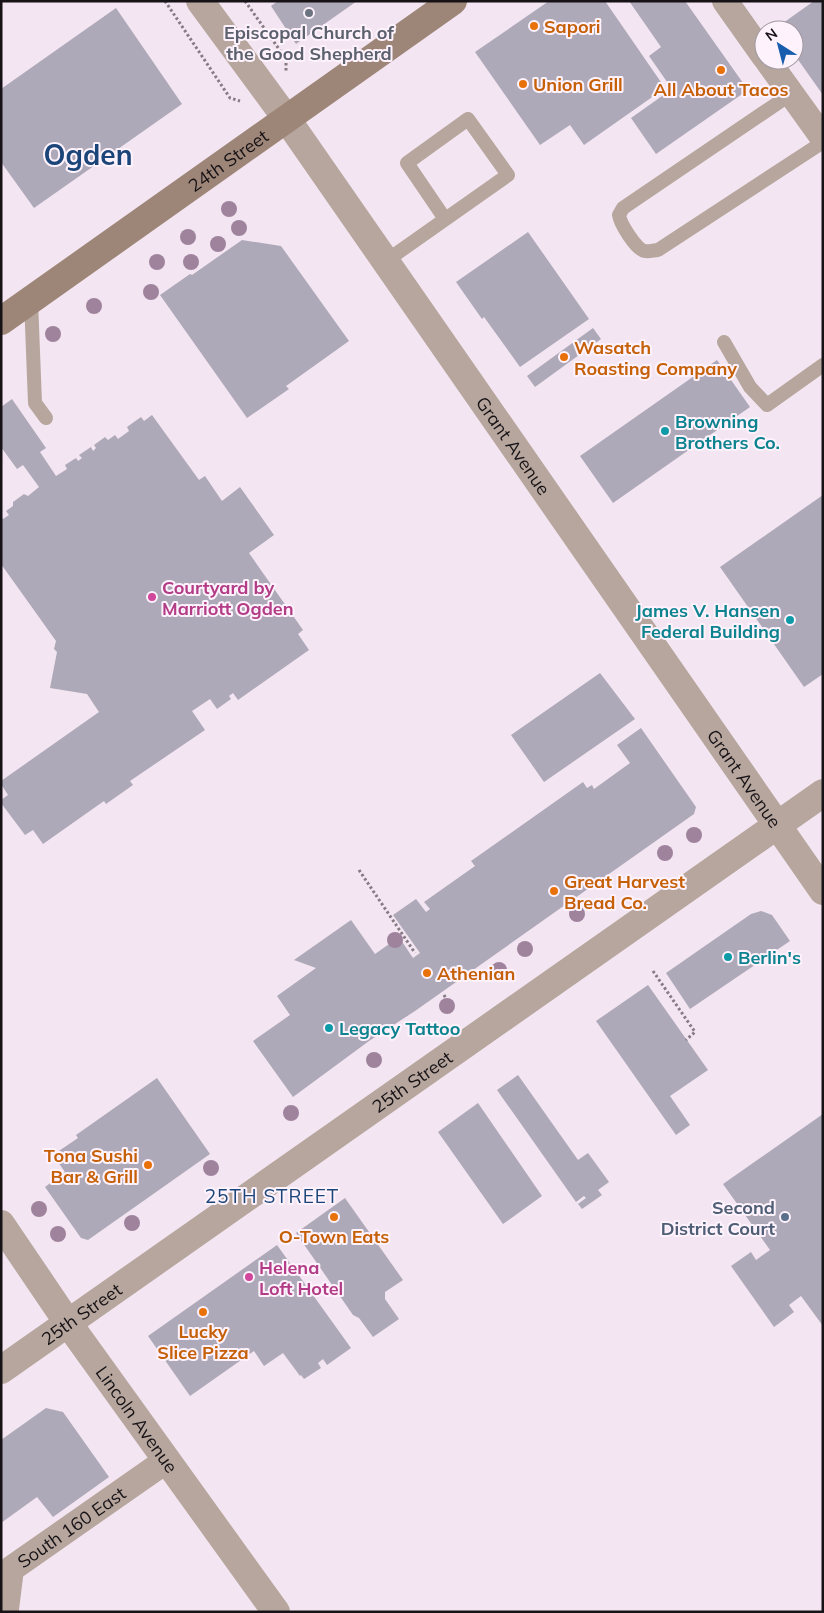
<svg xmlns="http://www.w3.org/2000/svg" width="824" height="1613" viewBox="0 0 824 1613" font-family="Mulish,sans-serif">
	<style>
		.building { fill: #aea9b8 }
		.lines { fill: none; stroke-linecap: round; stroke-linejoin: round }
		.path { stroke: #847b83; stroke-width: 3; stroke-dasharray: 2.5 2.5; stroke-linecap: butt }
		.service { stroke: #b6a69d; stroke-width: 14 }
		.minor { stroke: #b6a69d; stroke-width: 26 }
		.tertiary { stroke: #b6a69d; stroke-width: 28 }
		.secondary { stroke: #9d8678; stroke-width: 28 }
		.tree { fill: #9f839d }
		.worship-dot { fill: #6b7280; stroke: #fef3fd; stroke-width: 2 }
		.food-dot { fill: #e8710a; stroke: #fef3fd; stroke-width: 2 }
		.culture-dot { fill: #0f9aa8; stroke: #fef3fd; stroke-width: 2 }
		.hotel-dot { fill: #d1479c; stroke: #fef3fd; stroke-width: 2 }
		.service-dot { fill: #5c6f8a; stroke: #fef3fd; stroke-width: 2 }
		.labels { text-anchor: middle; dominant-baseline: central; stroke-width: 4; stroke-linejoin: round; paint-order: stroke }
		.food-label { font-size: 18px; font-weight: bold; fill: #c56008; stroke: #fef3fd; text-anchor: start }
		.worship-label { font-size: 18px; font-weight: bold; fill: #5b616d; stroke: #fef3fd }
		.street-label { font-size: 18px; fill: #161216; stroke: #fef3fd }
		.culture-label { font-size: 18px; font-weight: bold; fill: #0d838f; stroke: #fef3fd; text-anchor: start }
		.hotel-label { font-size: 18px; font-weight: bold; fill: #b23c85; stroke: #fef3fd; text-anchor: start }
		.service-label { font-size: 18px; font-weight: bold; fill: #4e5e75; stroke: #fef3fd; text-anchor: end }
		.neighbourhood-label { font-size: 19px; letter-spacing: 1px; fill: #1b4579; stroke: #fef3fd }
		.town-label { font-size: 28px; font-weight: bold; fill: #1b4579; stroke: #fef3fd }
	</style>
	<rect width="100%" height="100%" fill="#f3e5f1"/>
	<g class="building">
		<path d="M278 1H357L296 44 271 6Z"/>
		<path d="M549 1H605L665 88 584 145 570 125 540 145 475 52Z"/>
		<path d="M629 1H685L748 90 656 154 631 118 672 89 649 56 661 47Z"/>
		<path d="M814 1H823V95L794 54V30H777L776 28Z"/>
		<path d="M116 8 182 104 34 208 1 162V89Z"/>
		<path d="M528 232 589 319 520 367 484 317 482 319 456 282Z"/>
		<path d="M242 240 281 246 349 341 286 386 289 389 247 418 160 295 190 274 192 275Z"/>
		<path d="M593 328 601 339 535 387 527 376Z"/>
		<path d="M717 360 750 407 613 503 580 456Z"/>
		<path d="M12 399 46 448 40 452 56 476 67 469 65 465 76 458 78 461 82 458 79 455 91 447 93 451 96 448 94 445 105 437 108 440 115 435 118 439 129 431 127 427 141 417 144 421 152 415 199 480 205 476 222 501 240 487 274 535 249 553 303 630 298 634 309 650 238 700 233 693 229 696 231 699 217 709 210 699 192 711 205 730 130 781 133 785 106 804 104 801 43 844 33 830 25 835 1 803V800L8 795 1 784V781L99 712 87 694 50 688 57 652 54 649 56 641 1 564V516L3 519 9 515 6 511 13 506V502L24 494 28 496 39 487 23 465 17 469 1 447V407Z"/>
		<path d="M823 495V674L804 687 720 567Z"/>
		<path d="M600 673 635 719 544 782 511 735Z"/>
		<path d="M641 728 696 807 694 814 415 1011 369 1041 293 1097 253 1041 290 1015 277 996 316 968 294 960 351 920 375 954 399 937 413 958 420 953 393 915 416 899 426 912 430 909 424 902 475 866 471 861 583 782 587 788 592 785 594 789 630 763 617 745Z"/>
		<path d="M761 911 772 915 790 941 690 1009 666 973 751 914Z"/>
		<path d="M648 985 708 1070 670 1096 690 1125 676 1135 596 1021Z"/>
		<path d="M518 1075 578 1160 588 1153 609 1182 598 1190 602 1195 582 1209 578 1204 586 1198 584 1196 576 1202 497 1090Z"/>
		<path d="M157 1078 210 1154 88 1240 81 1238 45 1187 65 1172 53 1155 78 1138 76 1135Z"/>
		<path d="M478 1103 542 1196 503 1224 438 1132Z"/>
		<path d="M823 1114V1326L801 1296 789 1305 794 1312 774 1327 731 1266 751 1252 756 1260 770 1250 723 1184Z"/>
		<path d="M345 1198 403 1280 385 1292V1299L399 1319 373 1337 359 1318 353 1315 296 1233Z"/>
		<path d="M277 1245 351 1348 327 1365 323 1359 318 1363 321 1368 304 1379 301 1375 300 1376 283 1353 264 1366 254 1351 190 1396 148 1336Z"/>
		<path d="M46 1408 63 1412 109 1477 53 1517 37 1497 1 1523V1440Z"/>
	</g>
	<g class="lines">
		<g class="path">
			<path d="M165 1 230 98 240 101"/>
			<path d="M245 1 286 59V73"/>
			<path d="M359 870 415 953"/>
			<path d="M653 971 695 1032 686 1040"/>
			<path d="M444 995 447 1000"/>
		</g>
		<g class="service">
			<path d="M791 94 623 208 619 215C620 223 636 250 645 251 649 252 654 250 658 250L823 142"/>
			<path d="M386 261 508 175 468 119 407 163 445 219"/>
			<path d="M31 300 35 403 46 418"/>
			<path d="M724 342 750 387 767 405 823 365"/>
		</g>
		<g class="minor">
			<path d="M725 1 764 56"/>
			<path d="M767 60 823 138"/>
			<path id="s1" d="M3 1612 6 1609 11 1569 167 1460"/>
		</g>
		<g class="tertiary">
			<path id="s2" d="M200 1 286 118 823 891"/>
			<path id="s3" d="M1 1224 68 1323 276 1612"/>
			<path id="s4" d="M1 1370 823 793"/>
		</g>
		<path class="secondary" id="s5" d="M1 321 453 1"/>
	</g>
	<g class="tree">
		<circle cx="229" cy="209" r="8"/>
		<circle cx="239" cy="228" r="8"/>
		<circle cx="188" cy="237" r="8"/>
		<circle cx="218" cy="244" r="8"/>
		<circle cx="157" cy="262" r="8"/>
		<circle cx="191" cy="262" r="8"/>
		<circle cx="151" cy="292" r="8"/>
		<circle cx="94" cy="306" r="8"/>
		<circle cx="53" cy="334" r="8"/>
		<circle cx="694" cy="835" r="8"/>
		<circle cx="665" cy="853" r="8"/>
		<circle cx="577" cy="914" r="8"/>
		<circle cx="395" cy="940" r="8"/>
		<circle cx="525" cy="949" r="8"/>
		<circle cx="499" cy="970" r="8"/>
		<circle cx="447" cy="1006" r="8"/>
		<circle cx="374" cy="1060" r="8"/>
		<circle cx="291" cy="1113" r="8"/>
		<circle cx="211" cy="1168" r="8"/>
		<circle cx="39" cy="1209" r="8"/>
		<circle cx="132" cy="1223" r="8"/>
		<circle cx="58" cy="1234" r="8"/>
	</g>
	<circle class="worship-dot" cx="309" cy="13" r="5"/>
	<g class="food-dot">
		<circle cx="534" cy="26" r="5"/>
		<circle cx="721" cy="70" r="5"/>
		<circle cx="523" cy="84" r="5"/>
		<circle cx="564" cy="357" r="5"/>
		<circle cx="554" cy="891" r="5"/>
		<circle cx="427" cy="973" r="5"/>
		<circle cx="148" cy="1165" r="5"/>
		<circle cx="334" cy="1217" r="5"/>
		<circle cx="203" cy="1312" r="5"/>
	</g>
	<g class="culture-dot">
		<circle cx="665" cy="431" r="5"/>
		<circle cx="790" cy="620" r="5"/>
		<circle cx="728" cy="957" r="5"/>
		<circle cx="329" cy="1028" r="5"/>
	</g>
	<g class="hotel-dot">
		<circle cx="152" cy="597" r="5"/>
		<circle cx="249" cy="1277" r="5"/>
	</g>
	<circle class="service-dot" cx="785" cy="1217" r="5"/>
	<g class="labels">
		<g class="food-label">
			<text x="544" y="26">Sapori</text>
			<text x="533" y="84">Union Grill</text>
			<text x="721" y="89" text-anchor="middle">All About Tacos</text>
			<text x="574" y="347">Wasatch<tspan x="574" dy="21">Roasting Company</tspan></text>
			<text x="564" y="881">Great Harvest<tspan x="564" dy="21">Bread Co.</tspan></text>
			<text x="437" y="973">Athenian</text>
			<text x="138" y="1155" text-anchor="end">Tona Sushi<tspan x="138" dy="21">Bar &amp; Grill</tspan></text>
			<text x="334" y="1236" text-anchor="middle">O-Town Eats</text>
			<text x="203" y="1331" text-anchor="middle">Lucky<tspan x="203" dy="21">Slice Pizza</tspan></text>
		</g>
		<g class="worship-label">
			<text x="309" y="32">Episcopal Church of<tspan x="309" dy="21">the Good Shepherd</tspan></text>
		</g>
		<g class="street-label">
			<text stroke="none"><textPath href="#s5" startOffset="278">24th Street</textPath></text>
			<text stroke="none"><textPath href="#s2" startOffset="544">Grant Avenue</textPath></text>
			<text stroke="none"><textPath href="#s2" startOffset="949">Grant Avenue</textPath></text>
			<text stroke="none"><textPath href="#s4" startOffset="502">25th Street</textPath></text>
			<text stroke="none"><textPath href="#s4" startOffset="98">25th Street</textPath></text>
			<text stroke="none"><textPath href="#s3" startOffset="238">Lincoln Avenue</textPath></text>
			<text stroke="none"><textPath href="#s1" startOffset="118">South 160 East</textPath></text>
		</g>
		<g class="culture-label">
			<text x="675" y="421">Browning<tspan x="675" dy="21">Brothers Co.</tspan></text>
			<text x="780" y="610" text-anchor="end">James V. Hansen<tspan x="780" dy="21">Federal Building</tspan></text>
			<text x="738" y="957">Berlin's</text>
			<text x="339" y="1028">Legacy Tattoo</text>
		</g>
		<g class="hotel-label">
			<text x="162" y="587">Courtyard by<tspan x="162" dy="21">Marriott Ogden</tspan></text>
			<text x="259" y="1267">Helena<tspan x="259" dy="21">Loft Hotel</tspan></text>
		</g>
		<g class="service-label">
			<text x="775" y="1207">Second<tspan x="775" dy="21">District Court</tspan></text>
		</g>
		<g class="neighbourhood-label">
			<text x="272" y="1196">25TH STREET</text>
		</g>
		<g class="town-label">
			<text x="88" y="154">Ogden</text>
		</g>
	</g>
	<rect width="824" height="1613" fill="none" stroke="#161216" stroke-width="5"/>
	<g transform="translate(779 45) rotate(324)"><circle r="24" fill="#fef3fd" stroke="#a199a1"/>
	<path d="M0-4L9 19L0 12L-9 19Z" fill="#185dad"/>
	<text y="-8" font-size="14" font-weight="bold" text-anchor="middle" fill="#161216">N</text>
	</g>
</svg>
